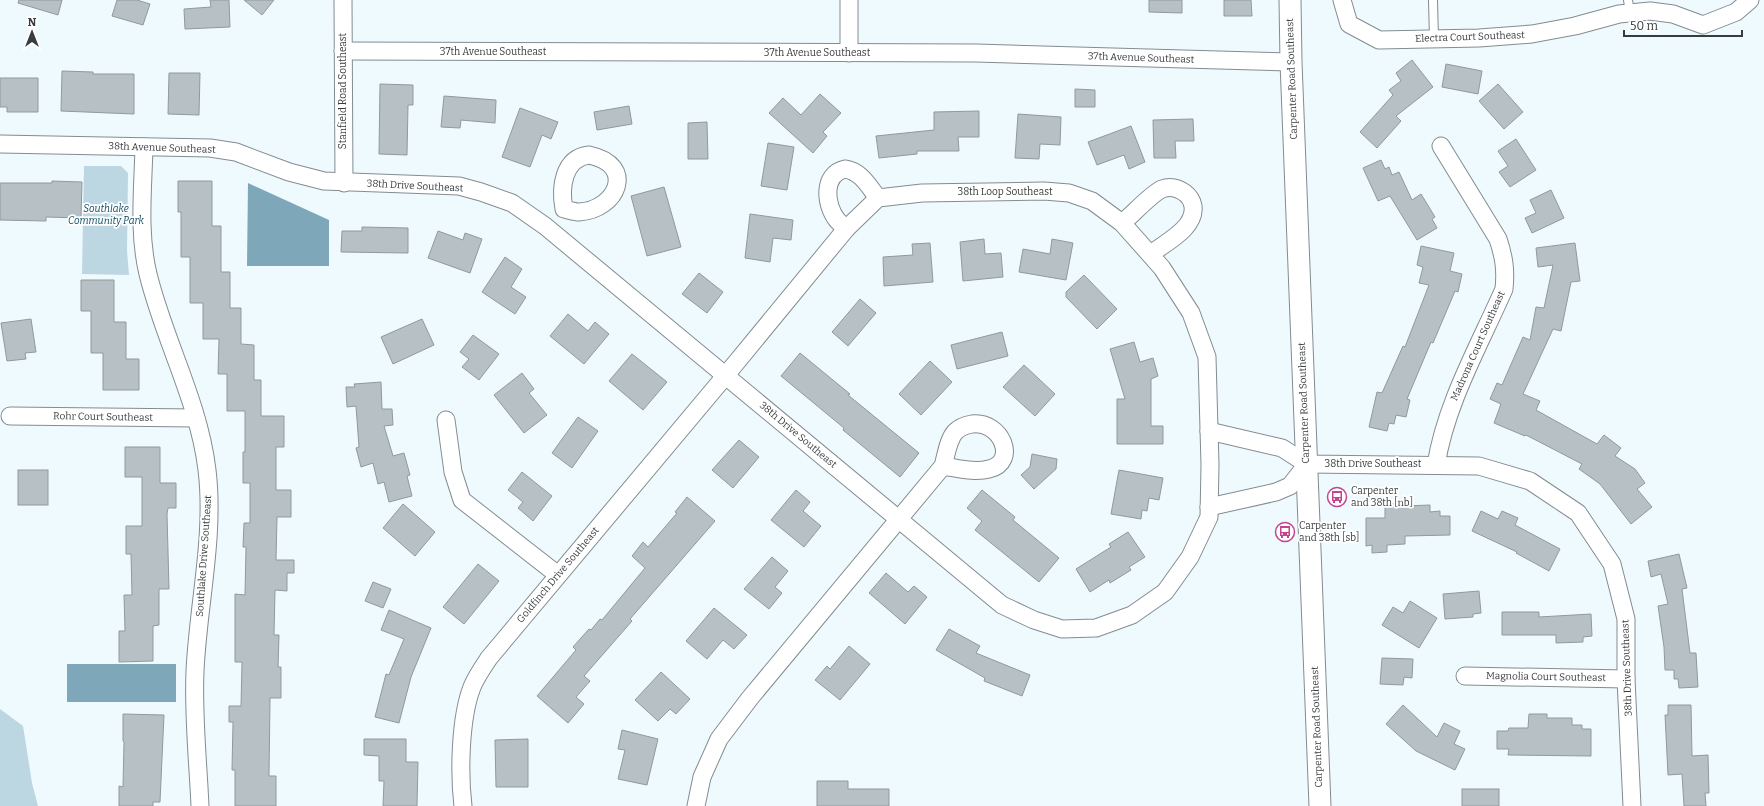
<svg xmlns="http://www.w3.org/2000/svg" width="1764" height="806" viewBox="0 0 1764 806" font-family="Bitter,serif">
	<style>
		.green { fill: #bcd7e2 }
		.water { fill: #7ea8ba }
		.building { fill: #b6c0c5; stroke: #909a9e }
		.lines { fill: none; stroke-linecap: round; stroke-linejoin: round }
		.service-casing { stroke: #838c90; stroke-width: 10 }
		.minor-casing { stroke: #838c90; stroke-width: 19 }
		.tertiary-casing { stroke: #838c90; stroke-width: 23 }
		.service { stroke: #fff; stroke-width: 8 }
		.minor { stroke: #fff; stroke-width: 17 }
		.tertiary { stroke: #fff; stroke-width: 21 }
		.labels { text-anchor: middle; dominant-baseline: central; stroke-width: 3.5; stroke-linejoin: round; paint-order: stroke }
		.street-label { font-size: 10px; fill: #383c3e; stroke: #fff }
		.park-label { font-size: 10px; font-style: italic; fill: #104a5e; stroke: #fff }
		.poi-label { font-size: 10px; fill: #383c3e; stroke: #fff; text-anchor: start }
	</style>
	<rect width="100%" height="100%" fill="#effafe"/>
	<g class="green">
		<path d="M84 166H121L128 173 127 251 129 275 82 274Z"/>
		<path d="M0 709 23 726 32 783 38 806H0Z"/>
	</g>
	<g class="water">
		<path d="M248 183 329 220V266H247Z"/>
		<rect x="67" y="664" width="109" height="38"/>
	</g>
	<g class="building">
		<path d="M19 0H62L58 15 18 3Z"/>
		<path d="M117 0H137L150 4 143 25 112 16Z"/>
		<path d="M210 0H229L230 27 185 29 184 9 211 7Z"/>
		<path d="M244 0H274L262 15Z"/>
		<path d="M1149 0H1182V13L1149 12Z"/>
		<path d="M1224 0H1251L1252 16H1224Z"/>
		<path d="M1412 60 1433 87 1396 116 1401 121 1377 148 1360 132 1393 95 1389 90 1401 81 1396 73Z"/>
		<path d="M1446 64 1482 71 1478 94 1442 87Z"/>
		<path d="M62 71 93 72V74H134V114L61 111Z"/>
		<path d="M169 73H200L199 115 168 114Z"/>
		<path d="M0 78H38V112H7V107H0Z"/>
		<path d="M380 84 413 85V105H408L407 155 379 154Z"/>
		<path d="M1498 84 1523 112 1504 129 1479 101Z"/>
		<path d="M1075 89 1095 90V107H1075Z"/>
		<path d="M820 94 841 113 823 132 827 136 813 153 769 113 783 98 801 115Z"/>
		<path d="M444 96 496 100 495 123 461 120 460 128 441 127Z"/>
		<path d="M629 106 632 124 597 130 594 112Z"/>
		<path d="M520 108 558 122 551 139 542 135 530 167 502 157Z"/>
		<path d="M979 111V137H958L959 151H917V154L879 158 876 136 934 130V112Z"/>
		<path d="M1018 114 1061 117 1060 145 1040 144 1039 159 1015 158Z"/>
		<path d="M1193 119 1194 141H1175L1176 158H1154L1153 120Z"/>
		<path d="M707 122 708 159H688V123Z"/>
		<path d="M1131 126 1145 162 1129 169 1124 155 1097 165 1088 142Z"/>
		<path d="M1516 139 1536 170 1510 187 1499 172 1508 166 1498 151Z"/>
		<path d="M768 143 794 147 787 190 761 186Z"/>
		<path d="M1381 160 1385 169 1389 167 1392 175 1399 172 1412 200 1421 194 1435 217 1432 219 1437 228 1417 240 1390 196 1378 201 1363 168Z"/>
		<path d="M52 181 82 182 81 218 46 217V221L0 220V183H52Z"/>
		<path d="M178 181H212V226H221V272H230V308H241V344L254 345V380H261V416H284V447H276V490H291V517H277L276 560H294V573H287V591L275 590 274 635H279L278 667H281V698H270L269 776H276V806H235V770H232L233 722H229V706H241L242 662H235V594L245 595 246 547H243L244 523H250V483H243V452H245V411H227V374H218L219 339H203V303H190V257H181V212H178Z"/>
		<path d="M664 187 681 247 647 256 631 196Z"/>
		<path d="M1551 190 1564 218 1532 233 1525 218 1536 213 1530 200Z"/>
		<path d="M750 214 793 220 791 240 773 238 770 262 745 258Z"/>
		<path d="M362 227 408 228V253L341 252 342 231H362Z"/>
		<path d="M438 231 463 240 465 233 482 239 470 273 428 258Z"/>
		<path d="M984 239 985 254 1001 253 1003 277 963 281 960 242Z"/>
		<path d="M1052 239 1073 243 1066 280 1019 272 1023 249 1050 254Z"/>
		<path d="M930 243 933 282 884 286 883 257 913 255 912 244Z"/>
		<path d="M1575 243 1580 281 1571 282 1561 331 1553 329 1523 394 1540 401 1536 410 1597 444 1604 435 1621 448 1615 456 1635 469 1645 483 1637 489 1652 507 1631 524 1600 484 1579 469 1582 464 1526 435 1525 436 1494 423 1501 404 1490 399 1497 383 1502 385 1523 337 1530 340 1536 307 1544 308 1553 265 1538 267 1536 248Z"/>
		<path d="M1421 246 1454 253 1450 271 1462 274 1458 292 1455 291 1433 343 1431 342 1407 399 1410 400 1406 417 1396 415 1394 424 1389 423 1387 431 1369 427 1377 392 1382 393 1403 346 1405 347 1429 285 1419 283 1423 267 1417 265Z"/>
		<path d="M505 257 522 269 511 287 526 297 515 314 482 292Z"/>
		<path d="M699 273 723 292 707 313 682 294Z"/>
		<path d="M1084 275 1117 309 1097 329 1066 297V292Z"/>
		<path d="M81 280H114V322H126V359H139V390H103V353H91V311H81Z"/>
		<path d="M860 299 876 313 848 346 832 332Z"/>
		<path d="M568 314 588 331 595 322 609 334 584 364 550 336Z"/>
		<path d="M31 319 36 352 25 353 26 359 7 361 1 323Z"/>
		<path d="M422 319 434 345 393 364 381 337Z"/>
		<path d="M1002 332 1008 356 957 369 951 345Z"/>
		<path d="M473 335 499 354 479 380 462 367 469 359 460 352Z"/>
		<path d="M1134 342 1140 362 1153 358 1158 376 1151 379V426H1163V444H1117V399H1125L1110 349Z"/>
		<path d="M800 353 850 394 848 395 919 453 900 477 843 430 844 428 781 376Z"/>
		<path d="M632 354 667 382 643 410 609 381Z"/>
		<path d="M930 361 952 382 921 415 899 394Z"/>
		<path d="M1024 365 1055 394 1035 416 1003 387Z"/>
		<path d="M522 373 534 389 529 393 547 415 524 433 494 395Z"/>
		<path d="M381 382 382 409H392L393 425 384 426 393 456 404 453 410 475 407 476 412 496 389 502 384 482 378 484 373 463 361 467 356 448 359 447 356 406 347 407 346 387H355L354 384Z"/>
		<path d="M578 417 598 431 572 468 552 453Z"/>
		<path d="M739 440 759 457 733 488 712 470Z"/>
		<path d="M125 447H160V483H176V508H168L167 514 169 589H159V625L153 626V661L119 662V631H125L124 595H132L131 554H126V526H142V477H125Z"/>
		<path d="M1032 454 1057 459 1056 469 1034 489 1021 475 1030 467Z"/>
		<rect x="18" y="470" width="30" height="35"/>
		<path d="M1119 470 1163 478 1159 500 1149 498 1147 511 1142 510 1141 519 1111 514Z"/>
		<path d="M522 472 552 496 533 521 518 508 523 502 508 490Z"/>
		<path d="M796 490 810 502 803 511 821 526 804 547 771 520Z"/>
		<path d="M982 490 1015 517 1013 520 1059 558 1039 582 975 530 982 521 967 508Z"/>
		<path d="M687 497 715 521 630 619 632 621 584 676 590 681 576 697 584 704 568 723 537 696 576 650 573 647 589 629 591 630 600 619 602 620 645 568 632 556 643 542 648 547 677 513 675 512Z"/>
		<path d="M1404 503V506L1430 505V512L1440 511V516H1450V535L1405 536V544L1387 545V552L1372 553V545L1366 546V518H1385V504Z"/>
		<path d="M403 504 435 532 415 556 383 528Z"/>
		<path d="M1481 511 1498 519 1502 511 1518 518 1515 525 1560 549 1549 571 1516 553 1517 552 1472 531Z"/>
		<path d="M1128 532 1145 557 1129 567 1131 570 1110 583 1109 580 1090 592 1076 569 1111 547 1109 544Z"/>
		<path d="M1679 554 1687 588 1682 589 1690 653H1696L1698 687 1679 688 1678 679H1674V670H1665L1664 647 1658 606 1668 604 1661 574 1651 577 1648 561Z"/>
		<path d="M772 557 788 571 775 587 782 593 769 609 744 589Z"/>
		<path d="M478 564 499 581 464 624 443 607Z"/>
		<path d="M886 573 908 592 914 586 927 597 905 624 869 593Z"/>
		<path d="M373 582 391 589 383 608 365 601Z"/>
		<path d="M1479 591 1481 613 1473 614V617L1445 619 1443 594Z"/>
		<path d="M1410 601 1437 618 1419 648 1382 625 1393 607 1403 613Z"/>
		<path d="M714 608 747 635 734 649 723 640 707 659 686 641Z"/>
		<path d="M389 610 431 628 411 677 399 723 375 717 386 674 389 675 404 639 381 630Z"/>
		<path d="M1502 612H1539V617L1591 614 1592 636 1583 637V642L1556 643V635H1502Z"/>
		<path d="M949 629 980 646 976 653 1030 675 1022 696 984 681 985 678 936 650Z"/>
		<path d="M849 646 870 664 840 700 815 680 827 666 830 669Z"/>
		<path d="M1382 658 1413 659 1412 678 1404 677 1403 685 1380 684Z"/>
		<path d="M661 672 690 699 676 714 670 709 658 721 635 700Z"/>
		<path d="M1403 705 1437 737 1444 723 1460 731 1454 744 1465 749 1455 770 1416 751 1386 724Z"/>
		<path d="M1668 705H1691L1692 756 1708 755 1709 793H1705L1706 806H1684L1682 774 1668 775 1665 715H1668Z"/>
		<path d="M123 714 164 715 160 802H153V806H119V786L123 787 124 742 123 741Z"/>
		<path d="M1529 714H1547V718H1572V725H1582V729H1591V756L1508 755 1509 749H1497V731H1508L1509 728H1528Z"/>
		<path d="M622 730 658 739 647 785 618 779 625 750 618 749Z"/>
		<path d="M364 739H406V762H418L417 806H383L384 781H379V756L364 755Z"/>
		<path d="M528 739V787H496L495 740Z"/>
		<path d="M817 781H848V789H889V806H817Z"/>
		<rect x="1462" y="789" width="37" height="17"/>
	</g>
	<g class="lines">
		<g class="service-casing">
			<g id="service">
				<path d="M1433 0 1434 39"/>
				<path d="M1628 0 1630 13"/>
			</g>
		</g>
		<g class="minor-casing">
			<g id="minor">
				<path d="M343 0 344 183"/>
				<path d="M1342 0 1349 24 1379 40 1479 38 1532 34 1575 26 1619 14 1650 11 1673 14 1703 25 1736 12 1750 0"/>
				<path d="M343 51 976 53 1291 62"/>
				<path d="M849 53V0"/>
				<path d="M0 144 210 148 236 152 289 172 324 181 459 186 481 192 512 203 545 226 1002 605 1034 620 1062 629 1096 628 1132 615 1165 592 1190 557 1209 517 1210 465 1207 357 1191 313 1162 268 1122 223 1092 201 1069 193 1044 191 922 193 878 198 846 229 726 375 489 658C483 667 476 677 472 687 460 718 459 773 463 806"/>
				<path d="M144 147C143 188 138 233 148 274 164 340 199 402 207 470 215 536 198 605 195 671 193 716 198 761 200 806"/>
				<path d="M589 155C637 165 617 210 579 212 575 212 569 210 564 209 560 188 563 158 589 155Z"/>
				<path d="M1122 223C1132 215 1152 193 1162 189 1170 186 1178 188 1185 193 1189 196 1192 201 1193 206 1196 228 1166 242 1151 254"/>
				<path d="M846 229C843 226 840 223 837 220 825 205 822 174 845 169 861 171 869 187 878 198"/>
				<path d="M10 416 196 418"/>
				<path d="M446 420 453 472 462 500 558 575"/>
				<path d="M1209 431 1282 448 1307 464 1479 466 1530 481 1578 513 1612 564 1626 619V679L1632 806"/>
				<path d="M1436 465C1446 403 1479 346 1504 289 1506 270 1504 257 1498 239L1441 146"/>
				<path d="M1209 507 1276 492 1290 486 1307 464"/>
				<path d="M1465 676 1626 679"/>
				<path d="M696 806 702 777 719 739 750 698 943 466C946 456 948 440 955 432 960 427 966 425 972 424 1001 420 1019 462 989 469 974 473 958 468 943 466"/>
			</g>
		</g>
		<g class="tertiary-casing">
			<path id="tertiary" d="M1290 0 1291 62 1320 806"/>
		</g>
		<use href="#service" class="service"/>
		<use href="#minor" class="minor"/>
		<use href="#tertiary" class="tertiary"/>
	</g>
	<defs>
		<g id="bus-ring" transform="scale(1)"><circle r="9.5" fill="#fff" stroke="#c4448f" stroke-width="1.5"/><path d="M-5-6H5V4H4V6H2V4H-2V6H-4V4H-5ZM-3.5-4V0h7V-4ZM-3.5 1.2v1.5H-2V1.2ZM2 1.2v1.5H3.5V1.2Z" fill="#c4448f"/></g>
	</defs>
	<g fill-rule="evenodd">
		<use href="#bus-ring" x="1337" y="497"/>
		<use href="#bus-ring" x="1285" y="532"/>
	</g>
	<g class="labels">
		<g class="street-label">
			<text transform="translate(1470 37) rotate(-2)">Electra Court Southeast</text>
			<text x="493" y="52">37th Avenue Southeast</text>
			<text x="817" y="53">37th Avenue Southeast</text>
			<text transform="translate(1141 58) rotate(2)">37th Avenue Southeast</text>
			<text transform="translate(1292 79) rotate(-92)">Carpenter Road Southeast</text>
			<text transform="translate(343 91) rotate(-90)">Stanfield Road Southeast</text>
			<text transform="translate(162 148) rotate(2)">38th Avenue Southeast</text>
			<text transform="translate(415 186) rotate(3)">38th Drive Southeast</text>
			<text x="1005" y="192">38th Loop Southeast</text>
			<text transform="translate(1478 346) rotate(-66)">Madrona Court Southeast</text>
			<text transform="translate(1304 403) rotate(-92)">Carpenter Road Southeast</text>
			<text transform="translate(103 417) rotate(1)">Rohr Court Southeast</text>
			<text transform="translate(798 435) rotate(40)">38th Drive Southeast</text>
			<text x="1373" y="464">38th Drive Southeast</text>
			<text transform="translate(204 556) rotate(-86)">Southlake Drive Southeast</text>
			<text transform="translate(558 575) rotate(-50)">Goldfinch Drive Southeast</text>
			<text transform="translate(1627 668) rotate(-92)">38th Drive Southeast</text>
			<text transform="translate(1546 677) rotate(1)">Magnolia Court Southeast</text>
			<text transform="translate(1317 727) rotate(-92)">Carpenter Road Southeast</text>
		</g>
		<g class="park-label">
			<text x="106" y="209">Southlake<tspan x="106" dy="12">Community Park</tspan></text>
		</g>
		<g class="poi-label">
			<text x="1351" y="491">Carpenter<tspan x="1351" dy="12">and 38th [nb]</tspan></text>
			<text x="1299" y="526">Carpenter<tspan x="1299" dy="12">and 38th [sb]</tspan></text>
		</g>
	</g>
	<g transform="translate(32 32)" stroke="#ffffff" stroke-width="3" paint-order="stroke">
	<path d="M0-3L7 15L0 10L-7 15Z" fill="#383c3e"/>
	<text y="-6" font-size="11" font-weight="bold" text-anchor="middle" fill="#383c3e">N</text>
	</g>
	<path d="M1624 30v6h118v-6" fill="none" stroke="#383c3e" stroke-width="2"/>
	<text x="1630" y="30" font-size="12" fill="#383c3e" stroke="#ffffff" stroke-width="3" paint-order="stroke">50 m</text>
</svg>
